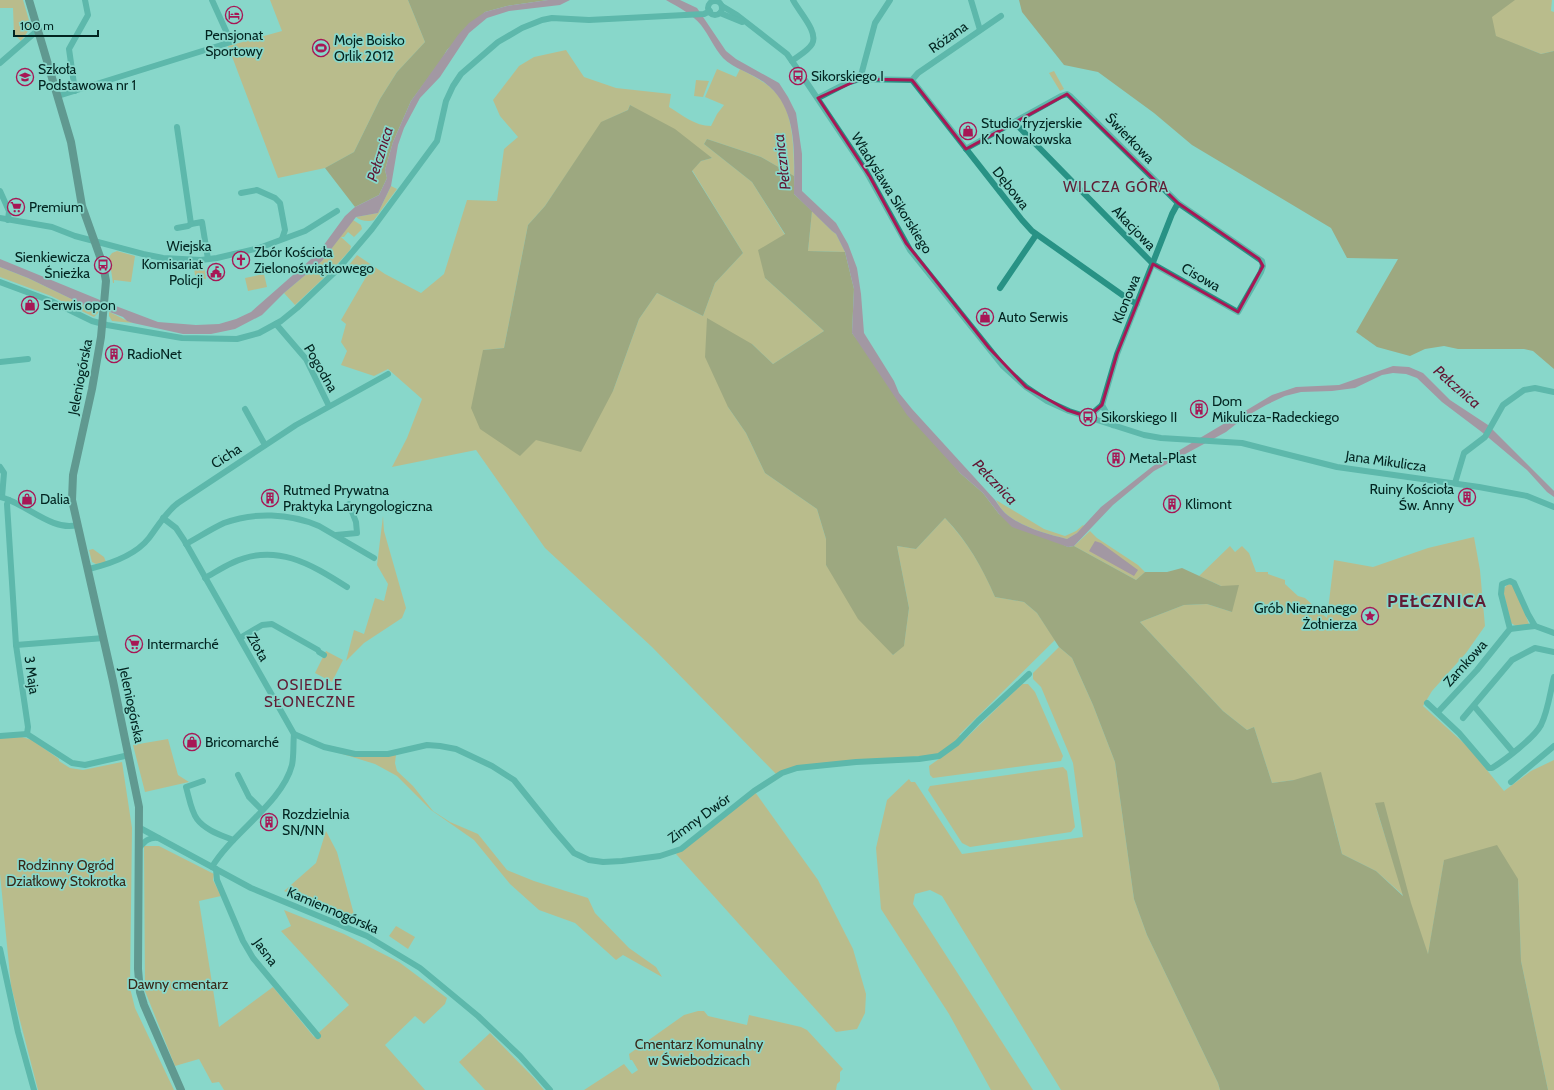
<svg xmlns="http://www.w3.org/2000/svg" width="1554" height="1090" viewBox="0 0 1554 1090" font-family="Cabin,sans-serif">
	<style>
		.green { fill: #f49c42; fill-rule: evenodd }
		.forest { fill: #b67027 }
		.water { fill: #c14c73 }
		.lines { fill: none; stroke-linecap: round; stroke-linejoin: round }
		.minor { stroke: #289285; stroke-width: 6 }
		.major { stroke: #304e49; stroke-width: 8 }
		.marked { fill: none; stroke: #a71755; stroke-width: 3; stroke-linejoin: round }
		.labels { text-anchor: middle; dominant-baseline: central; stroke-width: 3.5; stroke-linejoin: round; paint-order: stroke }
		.poi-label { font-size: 14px; fill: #022420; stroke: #88d7ca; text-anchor: start }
		.street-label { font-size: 14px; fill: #022420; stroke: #88d7ca }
		.park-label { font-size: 14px; fill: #392818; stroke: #88d7ca }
		.water-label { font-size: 15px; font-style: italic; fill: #601431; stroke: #88d7ca }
		.neighbourhood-label { font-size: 15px; letter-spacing: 1px; fill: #601c34; stroke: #88d7ca }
		.district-label { font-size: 18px; font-weight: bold; letter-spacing: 1px; fill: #601c34; stroke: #88d7ca }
	</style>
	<rect width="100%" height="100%" fill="#88d7ca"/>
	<g class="green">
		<path d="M0 0H23L31 27 21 41 14 34 13 8H0Z"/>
		<path d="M270 0H408L425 42 397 72 380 99 354 152 325 168 278 178 228 46 282 31Z"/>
		<path d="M1480 0H1552L1551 11 1554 12V51L1541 54 1496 37 1491 20Z"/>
		<path d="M566 50 584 77 616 88 671 94 669 107C682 115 695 126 711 126L717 114 724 105 705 97 717 69 736 77 740 69C753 76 766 82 776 93 794 111 794 153 794 176L761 157 707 139 704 144 752 182 785 235 765 278 824 331 773 364 752 344 728 407 746 433 765 473 817 509 826 539V565L893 655 904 645 909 608 897 546 916 549 945 518C968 543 982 566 995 597L1024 602 1037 613 1055 640 959 735 962 736 938 755 855 761 776 774 652 647 545 548 476 450 392 467 407 438 422 399 388 369 374 376 341 365 347 351 341 342 346 324 341 320 366 277 349 265 357 255 385 274 421 293 444 274 467 200 497 201 504 149 518 137 500 116 493 100 519 66 534 57ZM630 105 712 158 701 161 692 170 743 253 715 283 703 316 657 293 639 319 613 391 536 440 483 350 504 348 528 225 545 206 602 122 628 110Z"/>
		<path d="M1054 71 1064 89 1060 91 1049 73Z"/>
		<path d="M696 80 709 81 703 97 694 96Z"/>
		<path d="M391 186 397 189 374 220C369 222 360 221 356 217L378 213Z"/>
		<path d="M812 211 832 231 836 234 845 252 808 251Z"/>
		<path d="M353 220 361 225 362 229 351 240 354 237 348 232 344 237H341L351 246 350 250 331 271 295 305 284 293 322 261Z"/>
		<path d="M117 251 135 256 131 282 114 280V283H113L109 257 112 253Z"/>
		<path d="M202 263 203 266H204L206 279H201L195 275 194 268 196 264Z"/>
		<path d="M0 267 28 278 84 305 89 304 99 308 98 313 94 317 51 296 0 277Z"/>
		<path d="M264 274 267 287 248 291 245 278Z"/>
		<path d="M109 312C119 316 124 320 133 323L112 321 109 316Z"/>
		<path d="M996 500 1044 529 1065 536 1076 531 1083 525 1084 526 1077 533 1067 539C1046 534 1021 527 1005 513 1001 509 998 504 996 500Z"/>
		<path d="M383 516 384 531 406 608 402 618 364 643 346 661 354 630 364 634 375 598 384 601 388 584 377 565Z"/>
		<path d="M1090 531 1097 538 1138 565 1145 572 1136 580 1074 546Z"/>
		<path d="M1474 537 1480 570 1485 626 1466 653 1432 691 1423 706 1468 747 1504 791 1531 771 1554 760V1090H1548L1521 961 1518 879 1444 861 1428 955 1375 804 1404 896 1376 871 1342 854 1333 818 1294 780 1272 783 1254 727 1247 730 1223 711 1140 622 1184 605 1207 604 1232 612 1221 586 1199 576 1230 546 1235 552 1242 546 1249 553 1256 572H1268V574L1285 580V584L1298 596 1305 598 1327 618 1334 560 1373 567 1428 548Z"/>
		<path d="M93 549 104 557 106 562 96 564 92 562 89 550Z"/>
		<path d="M1510 584 1514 587 1529 624 1516 626 1511 623 1503 590 1507 585Z"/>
		<path d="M1059 647 1072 658 1093 705 1115 762 1134 899 1147 935 1218 1083 1220 1090H1061L942 896 930 890 915 894 913 904 1033 1090H991L949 1014 881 909 876 848 887 800 909 779 911 782H915L962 854 1083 837 1073 763 1041 687 1033 679V673Z"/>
		<path d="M326 651 343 660 332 682 315 673Z"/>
		<path d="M1022 684H1028L1035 692 1063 756 1061 761 933 778 930 775 929 766 960 744Z"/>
		<path d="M22 737 32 740 59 759V761L70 768 83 770 122 762 132 828 130 988 135 1008 174 1090H38L11 986 0 874V738Z"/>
		<path d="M168 739 178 775 189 782 145 792 133 745Z"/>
		<path d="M336 752 396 755 395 763 397 771 413 786 433 811 450 822 478 834 507 870 534 881 588 898 595 913 629 948 656 967 662 977 623 955 616 960 575 923 539 910 510 884 474 840 431 810 397 776 375 764Z"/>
		<path d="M1063 767 1067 771 1075 827 1071 832 970 847 962 843 928 790 930 786Z"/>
		<path d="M755 792 818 880 853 949 866 994 865 1013 857 1029 836 1032 676 854Z"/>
		<path d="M326 831 337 852 355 918 284 891 316 863Z"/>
		<path d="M144 846H159L214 874 213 880 221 896 199 901 219 1027 273 987 314 1037 349 1005 281 931 291 926 284 910 344 934 399 962 447 998 445 1004 424 1024 415 1016 385 1045 425 1090H224L219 1082 212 1083 199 1059 175 1066 145 991Z"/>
		<path d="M396 926 415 937 408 949 389 936Z"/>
		<path d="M698 1011H704L708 1016 747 1025 749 1015 801 1027 807 1030 843 1069 840 1072V1081L837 1084 836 1090H584L624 1064 632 1074 638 1070 632 1060H630L629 1054 684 1015Z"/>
		<path d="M490 1033 534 1078 544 1090H485L459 1062Z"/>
	</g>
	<g class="forest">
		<path d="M408 0H548L507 6 485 12 447 50 440 62 411 101 393 142 385 170 387 178 379 195 355 207 325 168 354 152 380 99 397 72 425 42Z"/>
		<path d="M1019 0H1515L1492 17 1496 36 1541 54 1554 51V369L1533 351 1524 349H1458L1444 346 1425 349 1410 356 1377 347 1356 332 1398 259 1347 258 1331 228 1192 145 1154 113 1098 72 1064 65 1022 12Z"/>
		<path d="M630 105 675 129 712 158 701 161 692 171 743 253 715 283 703 316 657 293 639 319 613 391 581 452 536 440 520 456 480 429 471 408 483 350 504 348 528 225 545 206 601 122 628 110Z"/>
		<path d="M707 139 761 157 794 176V194L812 211 808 251 845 252 854 289 852 333 960 473 983 493 999 514 1068 547 1074 546 1136 580 1145 572H1167L1182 568 1221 586 1239 585 1232 612 1207 604 1184 605 1140 622 1223 711 1247 730 1254 727 1272 783 1294 780 1321 772 1342 854 1376 871 1403 896 1375 803 1384 802 1411 903 1428 954 1444 860 1497 845 1518 879 1521 961 1548 1090H1220L1218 1083 1147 935 1134 899 1115 762 1093 705 1072 658 1059 647 1037 613 1024 602 995 597C982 567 968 542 945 518L916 549 897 546 909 608 904 646 893 655 858 619 826 565V539L817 509 765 473 746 433 728 407 705 357 707 318 752 344 773 364 824 331 765 278 758 250 785 234 752 182 704 144Z"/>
	</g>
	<g class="water">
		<path d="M548 0H570L560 5 509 11 487 18 469 33 440 77 420 98 404 128 398 145 391 186 378 213 356 217 322 261 284 293 262 315 235 329 211 334H183L133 323 127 321 123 317 89 304 84 305 28 278 0 267V259L100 300 158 322 196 325 219 324 236 319 251 312 318 253 345 216 355 207 379 195 387 178 385 170 393 142 411 101 458 35 469 23 485 12 507 6Z"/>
		<path d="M666 0H680L697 8 726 51 736 59 779 83 788 97 796 113 802 154V191L836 223 848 244 857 268 861 294 864 333 894 381 899 393 912 409 995 500C998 504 1001 509 1005 513 1021 527 1046 534 1067 539L1077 533 1101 507 1153 466 1272 395 1296 387 1339 385 1393 366 1409 367 1423 373 1450 400 1488 425 1554 491V497L1547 492 1527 470 1483 433 1442 402 1417 378 1406 374 1393 373 1382 375 1355 388 1332 391 1301 392 1285 396 1266 405 1245 417 1226 432 1154 471 1113 505 1074 546 1068 547 1012 527 999 514 983 493 960 473 907 415 852 333 854 289 845 252 836 234 832 231 794 194C794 156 799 108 765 83 752 73 734 69 723 58 714 48 709 35 701 25 692 14 678 7 666 0Z"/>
		<path d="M1095 541 1101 543 1138 570 1134 576 1089 551Z"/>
	</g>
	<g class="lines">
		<g class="minor">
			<path d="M971 0 980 30"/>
			<circle cx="715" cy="8" r="7"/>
			<path d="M722 6 737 15 787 54 801 74 866 171 910 250 1003 366 1026 387 1047 401 1069 411 1144 435 1161 438 1242 443 1337 467 1479 487 1527 496 1554 507"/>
			<path d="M720 13 742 22"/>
			<path d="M792 61C798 56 808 51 812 44 819 32 799 12 793 0"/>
			<path d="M0 63 38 30"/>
			<path d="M860 79 875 23 890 0"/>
			<path d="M912 80 918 73 1001 16"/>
			<path d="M75 91 69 49 88 15 85 0"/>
			<path d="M58 96 231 42 212 0"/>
			<path d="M818 98 847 83 860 79 912 80 1022 220 1032 231 1128 299 1137 304"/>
			<path d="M177 127 191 224 202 222 208 259"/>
			<path d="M966 149 969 147 1061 96 1067 94 1070 96 1178 203 1262 261 1263 266 1261 272 1238 312 1153 264 1014 122"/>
			<path d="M0 191 9 211 8 220"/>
			<path d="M241 193 257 190 275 198 280 203 285 230 282 239"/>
			<path d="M0 218 52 227 75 236 143 254 163 258 201 260 217 258 259 248 278 241 305 231 337 211"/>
			<path d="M177 228 188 226 191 224"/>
			<path d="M0 282 51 301 92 321 107 325 182 338 237 339 259 333 281 321 297 308 338 269 372 229 437 141 446 101 453 86 461 74 498 42 522 28 542 20 552 18 589 20 704 14 710 11"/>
			<path d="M1000 288 1036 235"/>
			<path d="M276 324 306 359 329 406"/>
			<path d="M0 362 28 359"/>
			<path d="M1102 405 1113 425"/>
			<path d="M245 409 265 445"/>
			<path d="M1088 417 1102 405 1117 354 1172 214 1178 203"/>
			<path d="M0 467 4 473 2 497"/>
			<path d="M1455 483 1464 453 1485 437 1503 405 1524 390 1535 388 1554 392"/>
			<path d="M0 497C24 502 52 532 77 525"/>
			<path d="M9 500 7 504 16 645 28 727 27 734"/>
			<path d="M163 518 176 528 184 540 294 734C293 745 294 755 292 765 282 803 232 833 212 867"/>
			<path d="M336 535 357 533 356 522 349 504"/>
			<path d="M186 544C199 537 211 529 224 523 254 512 289 513 319 526L374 558"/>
			<path d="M89 569C110 564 135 556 149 538 158 526 166 512 178 503L296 425 388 374"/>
			<path d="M205 578C214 573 223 567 232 563 275 542 311 564 347 587"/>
			<path d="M1510 629 1535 626"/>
			<path d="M240 638 262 625 272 624 318 650 319 652 324 655"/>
			<path d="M16 645 104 638"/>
			<path d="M1427 703 1459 733 1489 768H1492C1505 760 1534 738 1541 725 1548 711 1550 693 1554 677"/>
			<path d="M1474 706 1513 752"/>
			<path d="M1438 712 1477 670 1510 629 1501 594 1502 584 1510 581 1514 583 1528 614 1535 626 1554 633"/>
			<path d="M1463 718 1512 660 1535 648 1554 652"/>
			<path d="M294 734 324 747 355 754H388L427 745 440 746 456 749 492 766 514 780 555 831 574 853 589 860 603 862 622 861 660 856 681 849 754 791 782 773 797 768 856 762 919 759 939 756 957 743 978 721 1029 674"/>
			<path d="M0 736 27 734 72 763 85 765 129 755"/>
			<path d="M238 775 249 797 262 810"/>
			<path d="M203 781 186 787C189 797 191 811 197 819 205 830 221 835 233 840"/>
			<path d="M1511 782 1554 746"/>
			<path d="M140 828 251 888 367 936 420 968 478 1016 520 1056 550 1090"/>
			<path d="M139 848C145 841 149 837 158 838"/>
			<path d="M216 869 217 880 243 941 253 958 318 1036"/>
			<path d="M0 949 18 1032 34 1090"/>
		</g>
		<path class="major" d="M29 0 71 142 82 206 103 265 106 281 101 337 92 389 73 475 72 500 113 681 139 807 138 969 140 992 144 1005 181 1090"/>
	</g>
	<path d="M0 0H1554V1090H0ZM860 79 912 80 966 149 1067 94 1178 203 1259 259 1263 266 1238 312 1153 264 1117 354 1102 405 1088 417 1067 410 1026 387 989 348 906 243 870 177 818 98Z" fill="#88d7ca" fill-opacity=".55" fill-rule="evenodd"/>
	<path class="marked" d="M860 79 912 80 966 149 1067 94 1178 203 1259 259 1263 266 1238 312 1153 264 1117 354 1102 405 1088 417 1067 410 1026 387 989 348 906 243 870 177 818 98Z"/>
	<defs>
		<g id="hotel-ring" transform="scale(0.9)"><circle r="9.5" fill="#88d7ca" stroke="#a71755" stroke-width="1.5"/><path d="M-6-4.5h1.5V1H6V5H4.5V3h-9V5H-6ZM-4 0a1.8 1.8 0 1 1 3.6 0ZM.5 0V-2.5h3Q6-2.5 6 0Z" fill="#a71755"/></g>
		<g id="stadium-ring" transform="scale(0.9)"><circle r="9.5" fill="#88d7ca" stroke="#a71755" stroke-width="1.5"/><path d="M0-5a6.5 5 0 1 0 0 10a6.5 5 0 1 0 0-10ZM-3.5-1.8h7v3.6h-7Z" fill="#a71755"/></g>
		<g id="bus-ring" transform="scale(0.9)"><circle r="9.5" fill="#88d7ca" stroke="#a71755" stroke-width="1.5"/><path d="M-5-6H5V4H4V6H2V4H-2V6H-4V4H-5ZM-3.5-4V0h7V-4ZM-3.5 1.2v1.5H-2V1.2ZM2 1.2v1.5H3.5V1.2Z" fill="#a71755"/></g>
		<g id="school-ring" transform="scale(0.9)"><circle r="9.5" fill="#88d7ca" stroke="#a71755" stroke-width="1.5"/><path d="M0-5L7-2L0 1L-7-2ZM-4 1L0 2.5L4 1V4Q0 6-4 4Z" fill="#a71755"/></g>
		<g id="shop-ring" transform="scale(0.9)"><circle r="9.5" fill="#88d7ca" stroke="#a71755" stroke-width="1.5"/><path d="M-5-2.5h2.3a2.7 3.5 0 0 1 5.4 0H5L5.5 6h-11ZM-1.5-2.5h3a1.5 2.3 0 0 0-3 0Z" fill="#a71755"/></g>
		<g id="supermarket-ring" transform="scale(0.9)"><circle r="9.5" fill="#88d7ca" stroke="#a71755" stroke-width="1.5"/><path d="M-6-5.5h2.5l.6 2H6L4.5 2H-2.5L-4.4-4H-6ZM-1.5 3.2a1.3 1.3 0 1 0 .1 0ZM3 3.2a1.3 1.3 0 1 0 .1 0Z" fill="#a71755"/></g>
		<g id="church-ring" transform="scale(0.9)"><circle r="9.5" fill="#88d7ca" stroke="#a71755" stroke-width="1.5"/><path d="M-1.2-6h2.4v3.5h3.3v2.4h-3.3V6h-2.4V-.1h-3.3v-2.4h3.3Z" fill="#a71755"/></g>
		<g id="civic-ring" transform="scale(0.9)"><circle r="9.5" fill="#88d7ca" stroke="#a71755" stroke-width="1.5"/><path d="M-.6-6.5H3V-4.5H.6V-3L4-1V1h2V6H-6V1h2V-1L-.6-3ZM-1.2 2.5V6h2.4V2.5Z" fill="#a71755"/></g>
		<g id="building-ring" transform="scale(0.9)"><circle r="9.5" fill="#88d7ca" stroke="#a71755" stroke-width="1.5"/><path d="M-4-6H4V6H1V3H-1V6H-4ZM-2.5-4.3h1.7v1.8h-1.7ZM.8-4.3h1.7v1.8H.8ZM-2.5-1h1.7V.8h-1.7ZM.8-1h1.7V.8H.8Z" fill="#a71755"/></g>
		<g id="sight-ring" transform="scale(0.9)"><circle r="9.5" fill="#88d7ca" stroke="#a71755" stroke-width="1.5"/><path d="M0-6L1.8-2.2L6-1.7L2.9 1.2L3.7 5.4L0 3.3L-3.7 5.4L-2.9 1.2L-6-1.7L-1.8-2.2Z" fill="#a71755"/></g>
	</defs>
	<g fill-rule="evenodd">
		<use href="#hotel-ring" x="234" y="15"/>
		<use href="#stadium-ring" x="321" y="48"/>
		<use href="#bus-ring" x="798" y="76"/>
		<use href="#school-ring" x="25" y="77"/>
		<use href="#shop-ring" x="968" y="131"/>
		<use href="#supermarket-ring" x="16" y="207"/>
		<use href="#church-ring" x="241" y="260"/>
		<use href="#bus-ring" x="103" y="265"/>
		<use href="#civic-ring" x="216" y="272"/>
		<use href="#shop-ring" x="30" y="305"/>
		<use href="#shop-ring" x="985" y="317"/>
		<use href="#building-ring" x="114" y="354"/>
		<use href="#building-ring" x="1199" y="409"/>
		<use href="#bus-ring" x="1088" y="417"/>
		<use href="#building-ring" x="1116" y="458"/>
		<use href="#building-ring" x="1467" y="497"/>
		<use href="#building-ring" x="270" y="498"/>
		<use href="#shop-ring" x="27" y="499"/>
		<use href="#building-ring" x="1172" y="504"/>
		<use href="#sight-ring" x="1370" y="616"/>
		<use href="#supermarket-ring" x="134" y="644"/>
		<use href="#shop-ring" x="192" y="742"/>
		<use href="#building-ring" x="269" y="822"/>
	</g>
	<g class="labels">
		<g class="poi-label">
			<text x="234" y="35" text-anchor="middle">Pensjonat<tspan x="234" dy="16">Sportowy</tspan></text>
			<text x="334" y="40">Moje Boisko<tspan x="334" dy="16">Orlik 2012</tspan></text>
			<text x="38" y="69">Szkoła<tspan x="38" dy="16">Podstawowa nr 1</tspan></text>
			<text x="811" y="76">Sikorskiego I</text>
			<text x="981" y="123">Studio fryzjerskie<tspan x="981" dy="16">K. Nowakowska</tspan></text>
			<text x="29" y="207">Premium</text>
			<text x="254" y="252">Zbór Kościoła<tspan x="254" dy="16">Zielonoświątkowego</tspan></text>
			<text x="90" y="257" text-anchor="end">Sienkiewicza<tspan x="90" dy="16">Śnieżka</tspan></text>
			<text x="203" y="264" text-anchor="end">Komisariat<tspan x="203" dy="16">Policji</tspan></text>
			<text x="43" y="305">Serwis opon</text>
			<text x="998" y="317">Auto Serwis</text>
			<text x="127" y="354">RadioNet</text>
			<text x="1212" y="401">Dom<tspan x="1212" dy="16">Mikulicza-Radeckiego</tspan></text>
			<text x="1101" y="417">Sikorskiego II</text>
			<text x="1129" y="458">Metal-Plast</text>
			<text x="1454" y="489" text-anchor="end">Ruiny Kościoła<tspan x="1454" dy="16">Św. Anny</tspan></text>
			<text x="283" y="490">Rutmed Prywatna<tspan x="283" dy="16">Praktyka Laryngologiczna</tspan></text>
			<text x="40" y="499">Dalia</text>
			<text x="1185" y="504">Klimont</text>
			<text x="1357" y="608" text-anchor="end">Grób Nieznanego<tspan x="1357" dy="16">Żołnierza</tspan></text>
			<text x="147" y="644">Intermarché</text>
			<text x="205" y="742">Bricomarché</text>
			<text x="282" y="814">Rozdzielnia<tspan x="282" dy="16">SN/NN</tspan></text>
		</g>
		<g class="street-label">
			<text transform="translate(948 37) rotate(-35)">Różana</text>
			<text transform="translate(1130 138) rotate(46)">Świerkowa</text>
			<text transform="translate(1011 188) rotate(52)">Dębowa</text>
			<text transform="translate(892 193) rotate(58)">Władysława Sikorskiego</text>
			<text transform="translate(1134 228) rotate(46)">Akacjowa</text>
			<text x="189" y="246">Wiejska</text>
			<text transform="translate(1201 277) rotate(30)">Cisowa</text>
			<text transform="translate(1126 299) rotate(-68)">Klonowa</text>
			<text transform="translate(321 368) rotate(60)">Pogodna</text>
			<text transform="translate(80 377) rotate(-79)">Jeleniogórska</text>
			<text transform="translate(226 456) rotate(-33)">Cicha</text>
			<text transform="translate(1386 461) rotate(8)">Jana Mikulicza</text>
			<text transform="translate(258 647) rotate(60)">Złota</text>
			<text transform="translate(1465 663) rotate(-48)">Zamkowa</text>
			<text transform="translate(32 675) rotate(82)">3 Maja</text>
			<text transform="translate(132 705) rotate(78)">Jeleniogórska</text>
			<text transform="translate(699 818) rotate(-36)">Zimny Dwór</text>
			<text transform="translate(333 910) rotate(23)">Kamiennogórska</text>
			<text transform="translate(266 952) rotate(54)">Jasna</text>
		</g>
		<g class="park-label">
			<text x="66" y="865">Rodzinny Ogród<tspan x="66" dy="16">Działkowy Stokrotka</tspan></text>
			<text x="178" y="984">Dawny cmentarz</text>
			<text x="699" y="1044">Cmentarz Komunalny<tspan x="699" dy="16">w Świebodzicach</tspan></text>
		</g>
		<g class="water-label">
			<text transform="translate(380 154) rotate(-73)">Pełcznica</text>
			<text transform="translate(782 162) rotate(-97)">Pełcznica</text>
			<text transform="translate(1457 387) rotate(41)">Pełcznica</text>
			<text transform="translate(995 482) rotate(46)">Pełcznica</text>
		</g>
		<g class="neighbourhood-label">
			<text x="1116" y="187">WILCZA GÓRA</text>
			<text x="310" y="685">OSIEDLE<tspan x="310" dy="17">SŁONECZNE</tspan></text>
		</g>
		<g class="district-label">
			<text x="1437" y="601">PEŁCZNICA</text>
		</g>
	</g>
	<path d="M14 30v6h84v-6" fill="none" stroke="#022420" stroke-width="2"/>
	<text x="20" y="30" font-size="12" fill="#022420" stroke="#88d7ca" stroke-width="3" paint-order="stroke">100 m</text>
</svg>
